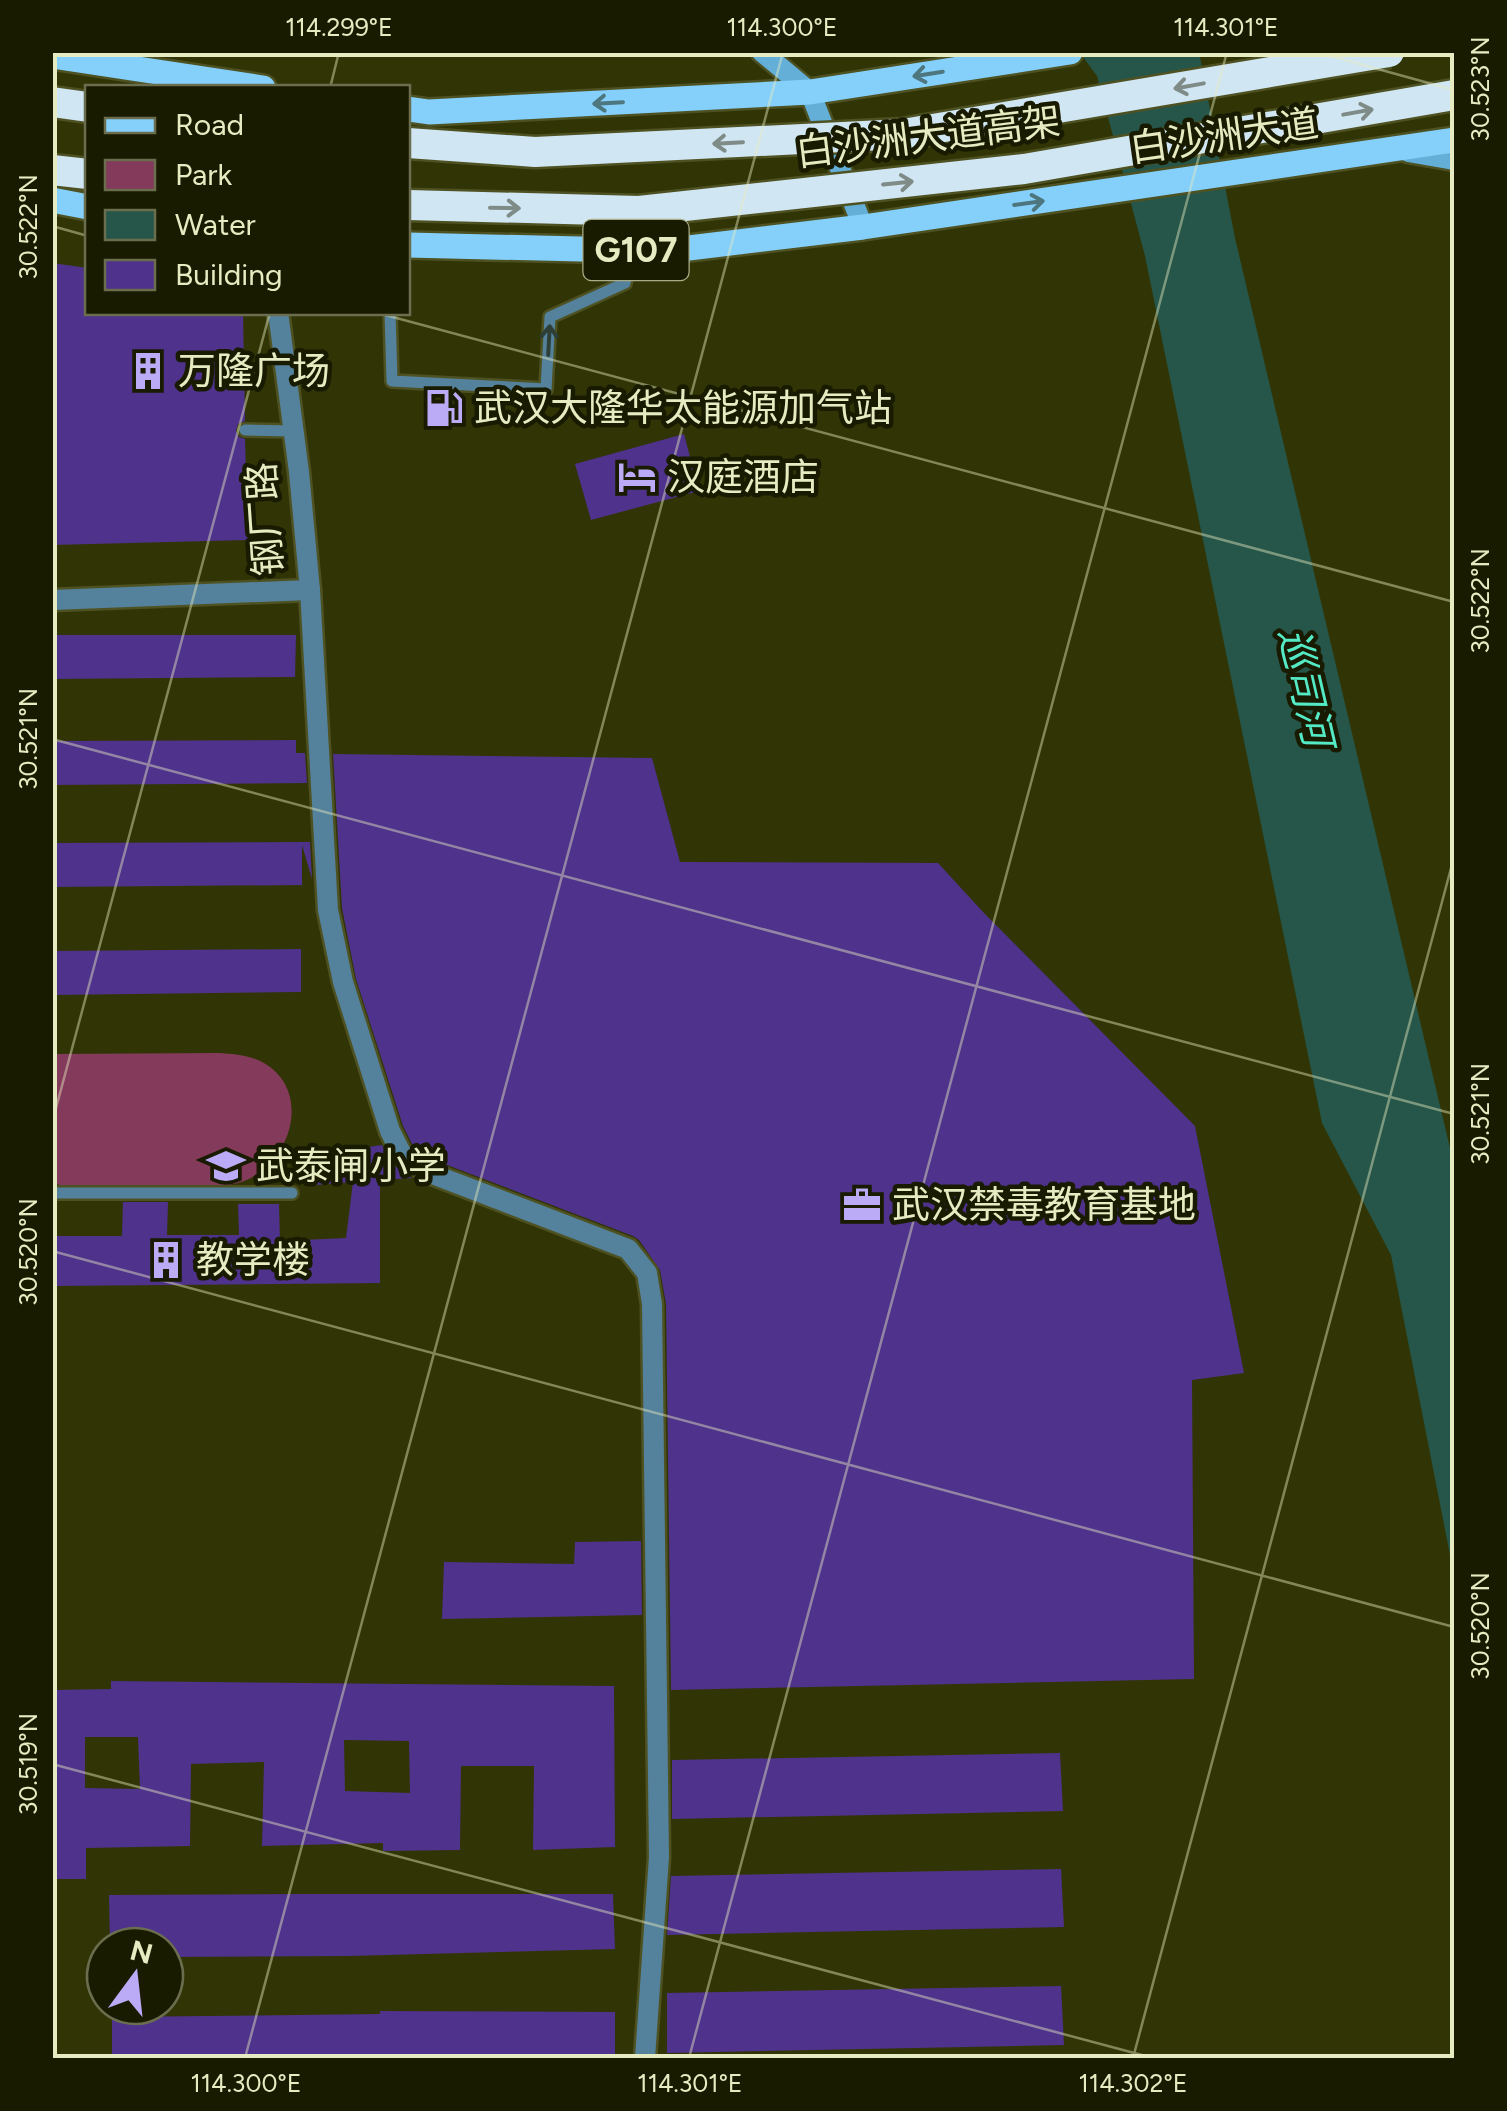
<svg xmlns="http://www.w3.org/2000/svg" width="1507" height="2111" viewBox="0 0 1507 2111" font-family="Figtree,'Noto Sans SC',sans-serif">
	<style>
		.green { fill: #833a5b }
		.water { fill: #265649 }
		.building { fill: #4f328b; fill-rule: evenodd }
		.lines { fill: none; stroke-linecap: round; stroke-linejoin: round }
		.lane-casing { stroke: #4e5223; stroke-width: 16 }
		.street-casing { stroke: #4e5223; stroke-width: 25 }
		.secondary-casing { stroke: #4e5223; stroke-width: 25 }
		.primary-casing { stroke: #4e5223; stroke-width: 30 }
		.highway-casing { stroke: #4e5223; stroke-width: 35 }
		.lane { stroke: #54829c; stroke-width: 11 }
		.street { stroke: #54829c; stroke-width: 20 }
		.secondary { stroke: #63afd8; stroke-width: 20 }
		.primary { stroke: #84d0fb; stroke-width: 25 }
		.highway { stroke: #d1e6f3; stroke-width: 30 }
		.highway-bridge-casing { stroke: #4e5223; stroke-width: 35; stroke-linecap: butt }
		.highway-bridge { stroke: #d1e6f3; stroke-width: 30 }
		.oneway { stroke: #4e767e }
		.oneway2 { stroke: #7e8b86 }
		.oneway3 { stroke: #2e3f37 }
		.ticks { fill: none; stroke: #e6ebc2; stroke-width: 2.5; stroke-opacity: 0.45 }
		.labels { text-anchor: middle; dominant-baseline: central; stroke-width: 9; stroke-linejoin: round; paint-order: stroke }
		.shield { fill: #191b00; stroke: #a8ad88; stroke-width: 2.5 }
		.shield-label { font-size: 35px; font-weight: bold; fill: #e6ebc2 }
		.street-label { font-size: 38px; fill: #e6ebc2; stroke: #191b00 }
		.poi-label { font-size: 38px; fill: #e6ebc2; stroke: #191b00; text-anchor: start }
		.water-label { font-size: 40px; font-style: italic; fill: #54eac6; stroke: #191b00 }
		.neatline { fill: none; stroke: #e6ebc2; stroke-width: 4 }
		.ticks-label { font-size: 25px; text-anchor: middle; fill: #e6ebc2 }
	</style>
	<rect width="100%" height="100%" fill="#313505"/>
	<path class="green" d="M218 1053C234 1054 250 1055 264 1063 315 1093 289 1169 238 1183 224 1187 206 1185 191 1185 152 1186 113 1187 74 1188L59 1185 53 1181 52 1054Z"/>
	<path class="water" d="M1199 52 1235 238 1454 1165V1575L1391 1255 1322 1123 1145 256 1097 76 1080 53Z"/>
	<g class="building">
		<path d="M52 263 88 268V312H243L245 421 238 424 236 431 239 437 245 439 248 540 52 545Z"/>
		<path d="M684 434 699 491 591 520 575 464Z"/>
		<path d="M52 635H296L295 677 52 679Z"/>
		<path d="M296 740V753H305L307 783 52 785V741Z"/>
		<path d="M333 754 652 758 680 862 938 863 983 912 1195 1126 1244 1373 1192 1380 1194 1679 671 1690 666 1304 660 1270 639 1240 633 1236 434 1160 412 1144 403 1126 356 979 342 908Z"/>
		<path d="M301 842H310L312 879 302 845V885L52 887V843Z"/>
		<path d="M301 949V992L52 995V951Z"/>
		<path d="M382 1145 392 1164 412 1178 380 1180V1283L52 1286V1236H122L123 1202H168L167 1235H239L238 1204H279L280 1241 346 1238 353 1182 316 1185 312 1155Z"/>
		<path d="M641 1541 642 1615 442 1619 444 1562 574 1564 575 1542Z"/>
		<path d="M111 1681 614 1686 615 1847 533 1850 534 1766H461L460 1850 383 1851V1843L262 1846 264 1762 191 1764 190 1846 86 1848V1879H52V1690L111 1689ZM85 1737H138L140 1789 85 1788ZM344 1740 409 1741 410 1793 345 1791Z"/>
		<path d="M1060 1753 1063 1811 672 1819V1760Z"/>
		<path d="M1061 1869 1064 1927 667 1935 671 1876Z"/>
		<path d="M306 1894H613L615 1949 349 1956 165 1957V1946H110L109 1895Z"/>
		<path d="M1061 1986 1064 2045 667 2053V1993Z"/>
		<path d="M380 2011 615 2012V2058H112V2017L380 2014Z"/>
	</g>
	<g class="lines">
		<g class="lane-casing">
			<g id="lane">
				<path d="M390 312 392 381 546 389 550 317 625 283 632 250"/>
				<path d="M245 430 294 431"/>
				<path d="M52 1193H292"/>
			</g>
		</g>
		<g class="street-casing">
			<g id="street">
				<path d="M310 590 328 910 343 982 390 1131 401 1153 427 1172 628 1249 647 1273 652 1304 659 1857 645 2058"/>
				<path d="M52 600 310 590 299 472 278 312"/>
			</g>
		</g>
		<g class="secondary-casing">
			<g id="secondary">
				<path d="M762 52 810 92 863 227"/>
				<path d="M1408 152 1454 160"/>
			</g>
		</g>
		<g class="primary-casing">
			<g id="primary">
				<path d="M52 56 263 88"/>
				<path d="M408 109 429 112 810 92 1070 52"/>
				<path d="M52 200 88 207"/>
				<path d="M408 245 664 251 863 227 1454 140"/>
			</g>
		</g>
		<g class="highway-casing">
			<g id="highway">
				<path d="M52 102 88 107"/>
				<path d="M52 170 88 174"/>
			</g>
		</g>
		<use href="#lane" class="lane"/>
		<use href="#street" class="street"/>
		<use href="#secondary" class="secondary"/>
		<use href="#primary" class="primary"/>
		<use href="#highway" class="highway"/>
		<g class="highway-bridge-casing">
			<g id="highway-bridge">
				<path d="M408 143 535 152 903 134 1389 52"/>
				<path d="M408 205 639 211 1024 169 1454 95"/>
			</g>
		</g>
		<use href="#highway-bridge" class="highway-bridge"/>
	</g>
	<defs><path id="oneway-shaft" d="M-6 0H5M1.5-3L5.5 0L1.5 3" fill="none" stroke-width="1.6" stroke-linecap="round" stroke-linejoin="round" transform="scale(2.5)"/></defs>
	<g class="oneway">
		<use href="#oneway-shaft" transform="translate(928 74) rotate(171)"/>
		<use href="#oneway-shaft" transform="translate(608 103) rotate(177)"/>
		<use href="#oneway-shaft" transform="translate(1029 203) rotate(-8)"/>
	</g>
	<g class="oneway2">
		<use href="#oneway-shaft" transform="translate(1189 86) rotate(170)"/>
		<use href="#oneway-shaft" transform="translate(1358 112) rotate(-10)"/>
		<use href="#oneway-shaft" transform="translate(728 143) rotate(177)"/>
		<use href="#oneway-shaft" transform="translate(898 183) rotate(-6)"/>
		<use href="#oneway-shaft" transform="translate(505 208) rotate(1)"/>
	</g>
	<use class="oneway3" href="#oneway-shaft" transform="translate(549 340) rotate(-87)"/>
	<path class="ticks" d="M1316 52 1454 90M330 88 339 52M52 226 88 236M374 312 1454 602M52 739 1454 1114M52 1123 270 312M52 1251 1454 1627M52 1764 1153 2058M245 2058 783 52M689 2058 1227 52M1133 2058 1454 857"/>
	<defs>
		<g id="building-bare" transform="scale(3)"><path d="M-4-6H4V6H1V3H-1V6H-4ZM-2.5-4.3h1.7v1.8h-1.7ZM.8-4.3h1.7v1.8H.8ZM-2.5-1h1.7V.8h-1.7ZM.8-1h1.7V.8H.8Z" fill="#bbaaf6" stroke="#191b00" stroke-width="2.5" paint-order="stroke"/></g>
		<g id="fuel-bare" transform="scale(3)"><path d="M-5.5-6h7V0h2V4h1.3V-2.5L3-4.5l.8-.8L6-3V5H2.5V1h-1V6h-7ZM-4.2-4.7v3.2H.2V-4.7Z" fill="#bbaaf6" stroke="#191b00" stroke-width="2.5" paint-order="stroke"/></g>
		<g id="hotel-bare" transform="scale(3)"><path d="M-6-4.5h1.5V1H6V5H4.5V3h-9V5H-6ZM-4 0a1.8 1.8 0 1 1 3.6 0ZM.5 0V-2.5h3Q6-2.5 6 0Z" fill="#bbaaf6" stroke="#191b00" stroke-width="2.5" paint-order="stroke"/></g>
		<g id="school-bare" transform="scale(3)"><path d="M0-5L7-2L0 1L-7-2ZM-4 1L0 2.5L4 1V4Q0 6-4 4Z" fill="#bbaaf6" stroke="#191b00" stroke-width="2.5" paint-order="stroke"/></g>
		<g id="office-bare" transform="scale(3)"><path d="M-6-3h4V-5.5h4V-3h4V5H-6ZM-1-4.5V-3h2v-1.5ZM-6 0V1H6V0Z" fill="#bbaaf6" stroke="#191b00" stroke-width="2.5" paint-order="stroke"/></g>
	</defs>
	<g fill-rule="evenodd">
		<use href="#building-bare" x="148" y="371"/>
		<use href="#fuel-bare" x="444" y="408"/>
		<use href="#hotel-bare" x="637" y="477"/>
		<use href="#school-bare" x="226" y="1166"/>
		<use href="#office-bare" x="862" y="1205"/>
		<use href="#building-bare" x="166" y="1260"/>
	</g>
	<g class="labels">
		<rect class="shield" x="583.5" y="220" width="105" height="60" rx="8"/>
		<g class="shield-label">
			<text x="636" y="250">G107</text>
		</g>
		<g class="street-label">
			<text transform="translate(1224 136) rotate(-8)">白沙洲大道</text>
			<text transform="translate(928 137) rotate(-7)">白沙洲大道高架</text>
			<text transform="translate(265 519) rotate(-94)">钢厂路</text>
		</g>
		<g class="poi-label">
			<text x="178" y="371">万隆广场</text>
			<text x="474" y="408">武汉大隆华太能源加气站</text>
			<text x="667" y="477">汉庭酒店</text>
			<text x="256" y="1166">武泰闸小学</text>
			<text x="892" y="1205">武汉禁毒教育基地</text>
			<text x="196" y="1260">教学楼</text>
		</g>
		<g class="water-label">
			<text transform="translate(1306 687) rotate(77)">巡司河</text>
		</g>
	</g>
	<rect width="1507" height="2111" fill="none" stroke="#191b00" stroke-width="110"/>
	<rect x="85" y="85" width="325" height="230" fill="#191b00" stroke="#6b6e4e" stroke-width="2.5"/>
	<rect x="105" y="118" width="50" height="15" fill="#84d0fb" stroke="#6b6e4e" stroke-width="2.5"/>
	<text x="175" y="135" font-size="30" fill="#e6ebc2">Road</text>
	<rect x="105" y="160" width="50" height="30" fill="#833a5b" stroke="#6b6e4e" stroke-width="2.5"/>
	<text x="175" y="185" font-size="30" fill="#e6ebc2">Park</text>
	<rect x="105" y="210" width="50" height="30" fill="#265649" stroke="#6b6e4e" stroke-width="2.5"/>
	<text x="175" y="235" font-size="30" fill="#e6ebc2">Water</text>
	<rect x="105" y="260" width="50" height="30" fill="#4f328b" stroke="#6b6e4e" stroke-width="2.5"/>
	<text x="175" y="285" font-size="30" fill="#e6ebc2">Building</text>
	<g transform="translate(135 1976) rotate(15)"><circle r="48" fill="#191b00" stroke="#6b6e4e" stroke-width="2.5"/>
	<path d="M0-8L18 38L0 25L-18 38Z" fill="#bbaaf6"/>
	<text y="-15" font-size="28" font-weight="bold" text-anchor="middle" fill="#e6ebc2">N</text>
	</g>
	<rect x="55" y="55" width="1397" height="2001" class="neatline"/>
	<g class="ticks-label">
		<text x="339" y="36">114.299°E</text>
		<text x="782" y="36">114.300°E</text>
		<text x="1226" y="36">114.301°E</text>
		<text transform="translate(1480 89) rotate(-90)" y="9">30.523°N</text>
		<text transform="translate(28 227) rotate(-90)" y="9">30.522°N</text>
		<text transform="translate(1480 601) rotate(-90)" y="9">30.522°N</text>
		<text transform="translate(28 739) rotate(-90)" y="9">30.521°N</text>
		<text transform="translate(1480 1114) rotate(-90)" y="9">30.521°N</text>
		<text transform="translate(28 1252) rotate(-90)" y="9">30.520°N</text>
		<text transform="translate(1480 1626) rotate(-90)" y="9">30.520°N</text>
		<text transform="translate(28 1764) rotate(-90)" y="9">30.519°N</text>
		<text x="246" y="2092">114.300°E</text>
		<text x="690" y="2092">114.301°E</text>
		<text x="1133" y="2092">114.302°E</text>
	</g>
</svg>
